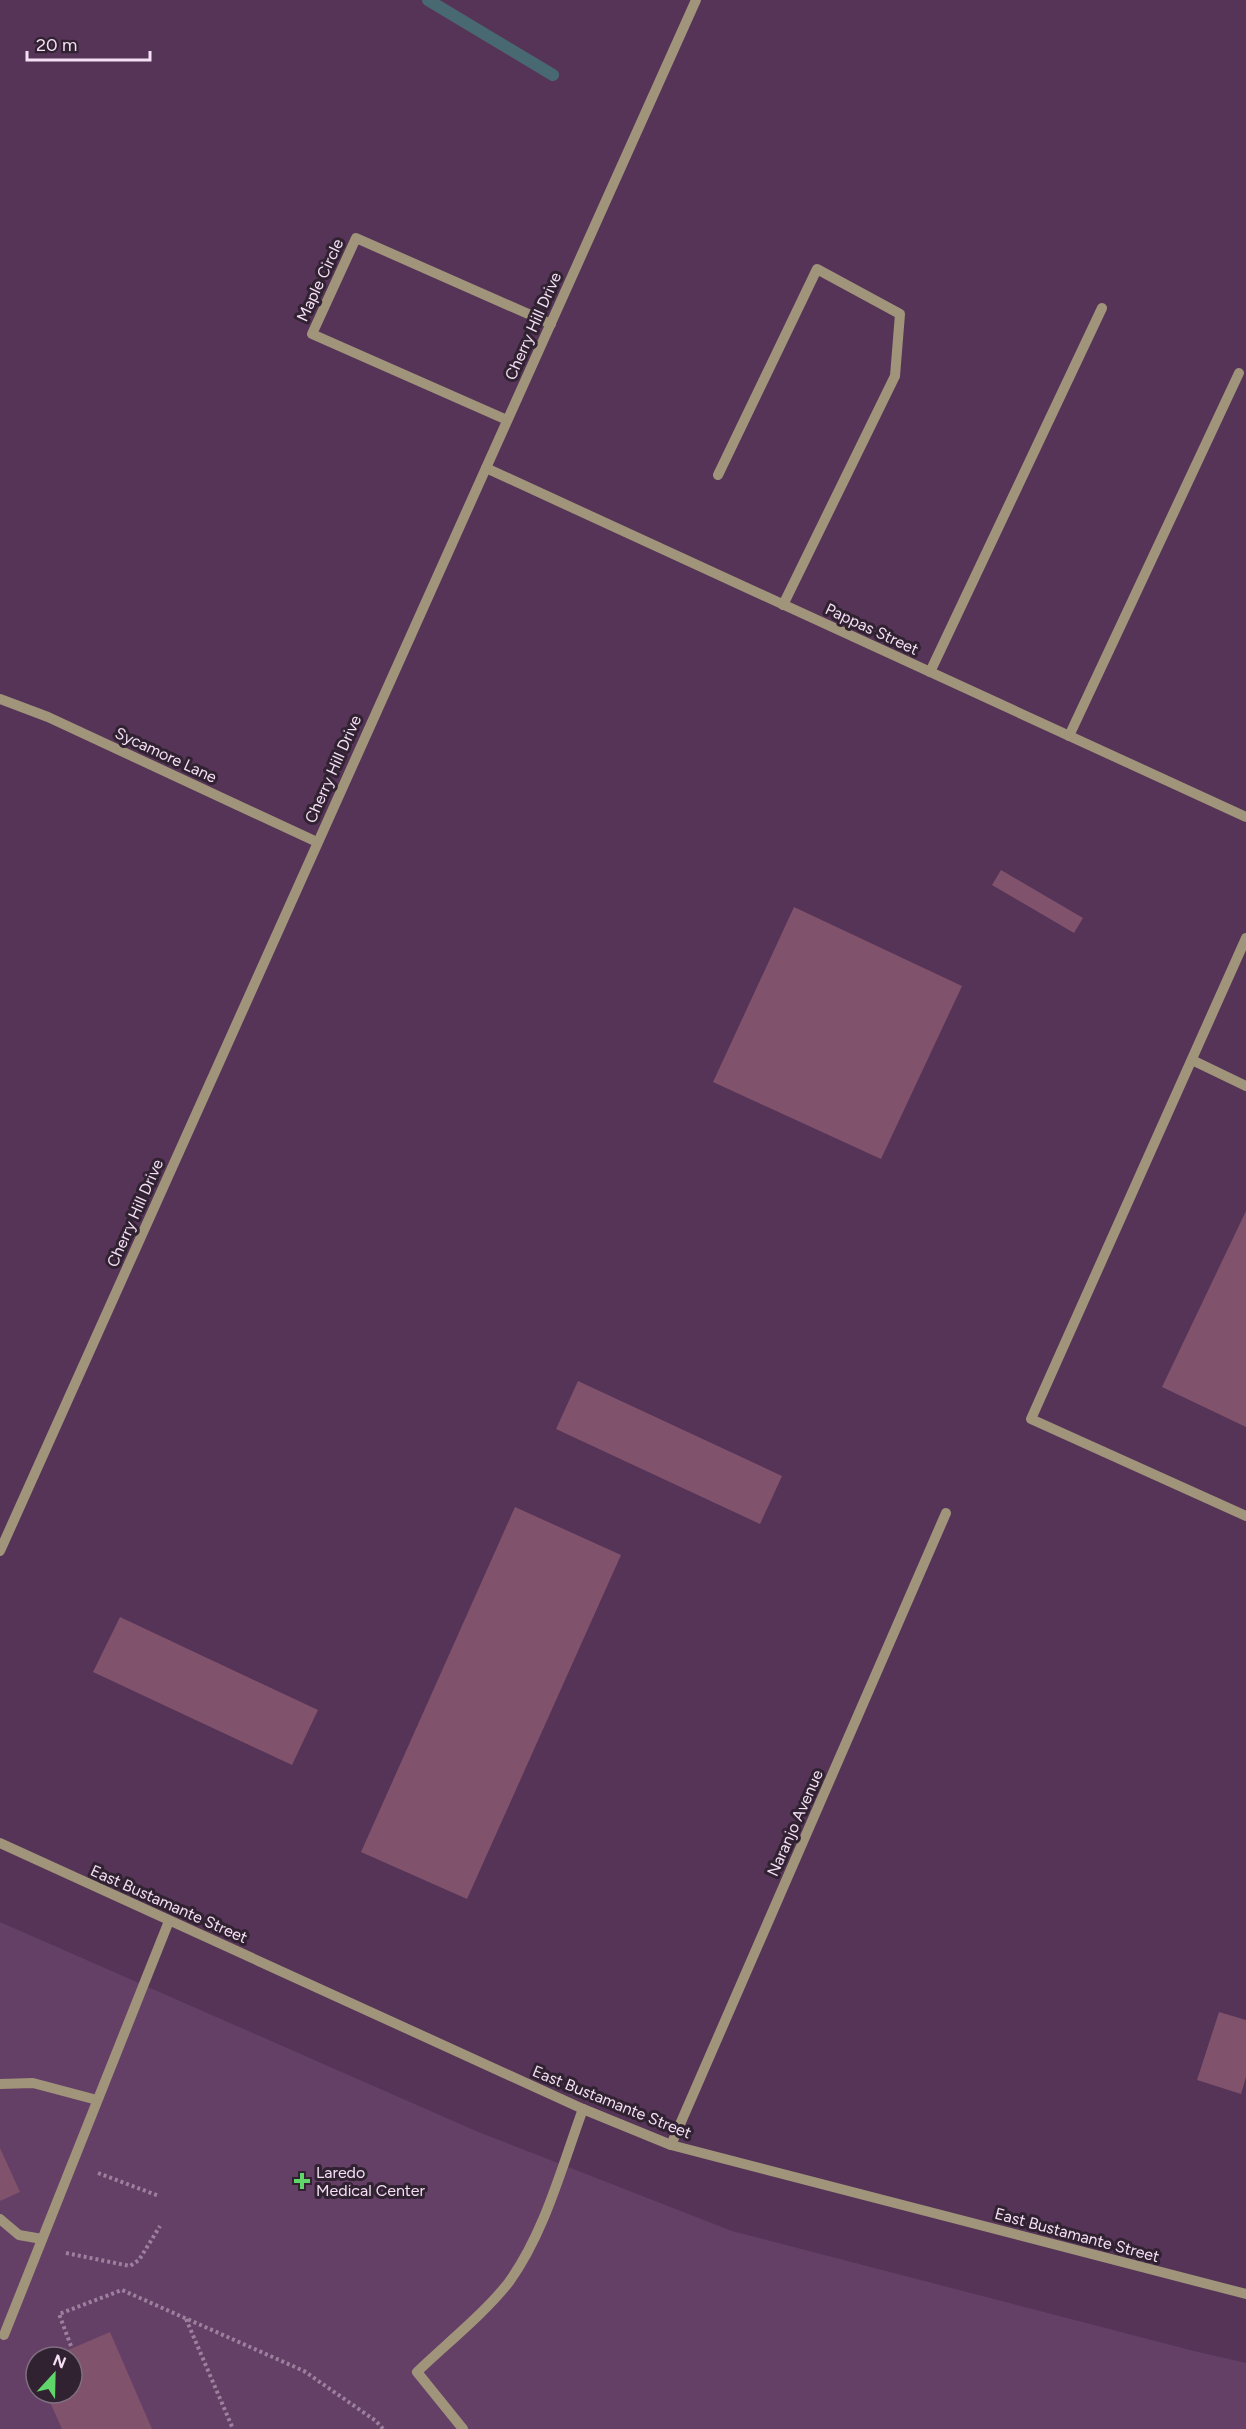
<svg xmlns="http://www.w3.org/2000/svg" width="1246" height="2429" viewBox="0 0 1246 2429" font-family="Figtree,sans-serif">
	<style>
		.built { fill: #643f66; fill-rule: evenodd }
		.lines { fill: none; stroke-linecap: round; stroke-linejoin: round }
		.stream { stroke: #496972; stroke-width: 12 }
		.building { fill: #80526c }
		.path { stroke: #9c809d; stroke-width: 4; stroke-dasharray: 3 3; stroke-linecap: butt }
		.minor { stroke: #a0947a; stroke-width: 10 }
		.poi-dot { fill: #60d56a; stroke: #312232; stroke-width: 2 }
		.labels { text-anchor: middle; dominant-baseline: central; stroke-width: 6; stroke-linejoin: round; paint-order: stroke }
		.street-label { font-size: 16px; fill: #f4dff4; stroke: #312232 }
		.poi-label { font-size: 16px; fill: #f4dff4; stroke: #312232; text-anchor: start }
	</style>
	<rect width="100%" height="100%" fill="#553457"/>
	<path class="built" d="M0 1922 476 2131 732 2231 1194 2351 1246 2363V2429H0ZM36 2357H72V2393H36Z"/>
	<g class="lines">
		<path class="stream" d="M428 0 553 75"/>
	</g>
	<g class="building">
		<path d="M1001 870 1083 918 1074 933 992 885Z"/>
		<path d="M794 907 962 986 881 1159 713 1082Z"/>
		<path d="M1246 1211V1427L1162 1387Z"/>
		<path d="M578 1381 782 1476 760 1524 556 1429Z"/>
		<path d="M515 1507 621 1555 467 1899 361 1852Z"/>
		<path d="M120 1617 318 1710 292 1765 93 1672Z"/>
		<path d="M1219 2012 1246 2020V2077L1241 2094 1197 2080Z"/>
		<path d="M0 2148 20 2192 0 2201Z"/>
		<path d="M110 2332 152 2429H62L46 2393H72V2357H52Z"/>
	</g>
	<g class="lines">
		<g class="path">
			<path d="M98 2173 159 2196"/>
			<path d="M66 2253 130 2266 139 2260 160 2226"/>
			<path d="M186 2319 233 2429"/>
			<path d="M71 2346 59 2314 122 2290 304 2371 376 2421 383 2429"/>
		</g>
		<g class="minor">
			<path d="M507 420 312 334 356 238 551 324"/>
			<path d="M486 468 1246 817"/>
			<path d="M718 475 817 269 900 314 895 376 783 605"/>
			<path d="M930 672 1102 308"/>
			<path d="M0 699 48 717 317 842"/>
			<path d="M1069 736 1239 373"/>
			<path d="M1246 938 1031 1419 1246 1516"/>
			<path d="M1192 1060 1246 1086"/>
			<path d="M0 1551 696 0"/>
			<path d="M0 1843 583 2109 671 2145 1246 2294"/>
			<path d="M0 2084 33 2083 97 2100"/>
			<path d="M671 2145 946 1513"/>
			<path d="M0 2219 19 2235 42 2239"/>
			<path d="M4 2335 169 1921"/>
			<path d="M463 2429 417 2372C445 2345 486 2312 509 2282 545 2232 562 2166 583 2109"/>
		</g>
	</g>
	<path class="poi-dot" d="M299 2172h6v6h6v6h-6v6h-6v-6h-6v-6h6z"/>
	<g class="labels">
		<g class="street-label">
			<text transform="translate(320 280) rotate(-65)">Maple Circle</text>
			<text transform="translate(533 326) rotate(-66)">Cherry Hill Drive</text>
			<text transform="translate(872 629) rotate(25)">Pappas Street</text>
			<text transform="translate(166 755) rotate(25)">Sycamore Lane</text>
			<text transform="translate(333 769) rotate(-66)">Cherry Hill Drive</text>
			<text transform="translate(135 1213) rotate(-66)">Cherry Hill Drive</text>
			<text transform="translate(795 1823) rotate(-66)">Naranjo Avenue</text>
			<text transform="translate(169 1904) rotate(24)">East Bustamante Street</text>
			<text transform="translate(612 2102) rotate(22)">East Bustamante Street</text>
			<text transform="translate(1077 2235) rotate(15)">East Bustamante Street</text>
		</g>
		<g class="poi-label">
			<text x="316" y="2172">Laredo<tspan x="316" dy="18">Medical Center</tspan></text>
		</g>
	</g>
	<g transform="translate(54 2375) rotate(22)"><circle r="28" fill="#312232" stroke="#7f6e80" stroke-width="1.5"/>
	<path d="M0-4.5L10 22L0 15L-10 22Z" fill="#60d56a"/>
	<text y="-9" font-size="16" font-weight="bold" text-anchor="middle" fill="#f4dff4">N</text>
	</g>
	<path d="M27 51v9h123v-9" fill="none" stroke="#f4dff4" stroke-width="3"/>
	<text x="36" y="51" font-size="18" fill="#f4dff4" stroke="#312232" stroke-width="4.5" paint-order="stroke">20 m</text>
</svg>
